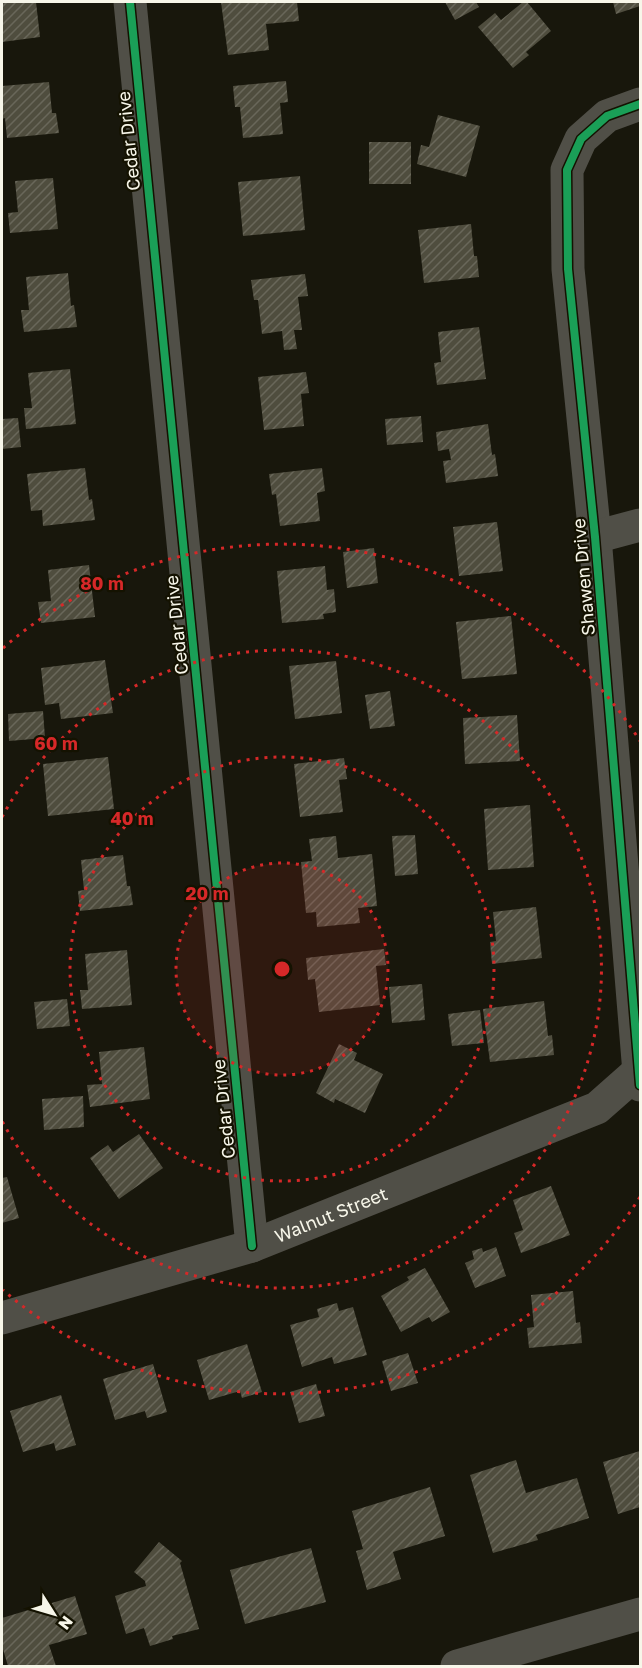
<svg xmlns="http://www.w3.org/2000/svg" width="642" height="1668" viewBox="0 0 642 1668" font-family="'Golos Text',sans-serif">
	<style>
		.building { fill: url(#building-hatch) }
		.lines { fill: none; stroke-linecap: round; stroke-linejoin: round }
		.minor { stroke: #504f47; stroke-width: 33 }
		.cycleway-casing { stroke: #141201; stroke-width: 11 }
		.cycleway { stroke: #1a9f57; stroke-width: 8 }
		.ring { fill: none; stroke: #d62828; stroke-width: 3; stroke-dasharray: 3 6 }
		.labels { text-anchor: middle; dominant-baseline: central; stroke-width: 4.5; stroke-linejoin: round; paint-order: stroke }
		.street-label { font-size: 18px; fill: #f7f6e9; stroke: #141201 }
		.centre { fill: #d62828; stroke: #141201; stroke-width: 3 }
		.ring-label { font-size: 18px; text-anchor: middle; font-weight: bold; fill: #d62828; stroke: #141201; stroke-width: 4.5; stroke-linejoin: round; paint-order: stroke }
	</style>
	<defs>
		<pattern id="building-hatch" width="6" height="6" patternUnits="userSpaceOnUse" patternTransform="scale(1.5)"><rect width="6" height="6" fill="#4f4d3e"/><path d="M-1 1l2-2M0 6l6-6M5 7l2-2" fill="none" stroke="#69675a"/></pattern>
	</defs>
	<rect width="100%" height="100%" fill="#18170c"/>
	<g class="building">
		<path d="M2 2H36L40 37 2 42Z"/>
		<path d="M221 2H297L299 21 266 24 269 50 228 55Z"/>
		<path d="M445 2H476L479 7 455 20Z"/>
		<path d="M523 2H527L551 31 526 52 529 55 513 68 478 27 495 13 501 20Z"/>
		<path d="M613 2H640V6L616 14Z"/>
		<path d="M286 81 288 102 280 103 283 134 243 138 240 107H235L233 86Z"/>
		<path d="M49 82 52 113H56L59 133 7 138 5 118 2 119V86Z"/>
		<path d="M438 115 480 126 466 177 417 164 421 145 429 147Z"/>
		<rect x="369" y="142" width="42" height="42"/>
		<path d="M300 176 305 230 243 236 238 182Z"/>
		<path d="M53 178 58 229 10 233 8 213 18 212 15 181Z"/>
		<path d="M471 224 474 256H477L479 277 424 283 418 230Z"/>
		<path d="M68 273 71 306 74 305 77 327 24 332 21 310H29L26 277Z"/>
		<path d="M305 274 308 296 298 297 302 330H294L297 349 284 350 282 331 262 334 258 300H254L251 280Z"/>
		<path d="M479 327 486 379 437 385 434 363 441 362 438 332Z"/>
		<path d="M70 369 76 424 26 429 24 408H32L28 373Z"/>
		<path d="M306 372 309 393 301 394 304 426 264 430 258 377Z"/>
		<path d="M421 416 423 442 387 445 385 419Z"/>
		<path d="M18 418 21 447 2 449V419Z"/>
		<path d="M488 424 492 455 495 454 498 476 446 483 443 461 451 460 449 449 438 451 436 432Z"/>
		<path d="M85 468 89 500 92 499 95 520 43 526 42 510 31 511 27 474Z"/>
		<path d="M322 468 325 491 317 493 320 521 280 526 276 494 272 495 269 474Z"/>
		<path d="M497 522 503 571 459 576 453 527Z"/>
		<path d="M374 548 378 583 347 588 343 552Z"/>
		<path d="M89 565 95 617 41 623 38 602 51 601 48 570Z"/>
		<path d="M325 566 327 590 334 589 336 612 323 614 324 619 282 623 277 571Z"/>
		<path d="M511 616 517 674 462 679 456 622Z"/>
		<path d="M105 660 113 713 61 719 59 703 45 705 41 668Z"/>
		<path d="M336 661 342 713 295 719 289 666Z"/>
		<path d="M390 691 395 726 370 729 365 695Z"/>
		<path d="M43 711 45 738 9 741 8 714Z"/>
		<path d="M517 715 520 761 465 764 463 718Z"/>
		<path d="M108 757 114 809 48 816 43 764Z"/>
		<path d="M344 758 347 779 339 780 343 812 300 817 294 764Z"/>
		<path d="M530 805 534 867 488 870 484 809Z"/>
		<path d="M415 835 418 874 395 876 392 836Z"/>
		<path d="M336 836 338 858 372 854 377 906 358 908 360 923 317 927 316 912 306 913 301 862 312 861 309 839Z"/>
		<path d="M123 855 127 886H130L133 905 80 911 78 891 84 890 81 860Z"/>
		<path d="M536 907 542 958 492 964 490 942 496 941 493 912Z"/>
		<path d="M384 949 386 965 376 966 380 1005 319 1012 315 979 308 980 306 958Z"/>
		<path d="M127 950 132 1005 82 1009 80 990H88L85 954Z"/>
		<path d="M422 984 425 1020 392 1023 389 987Z"/>
		<path d="M67 999 70 1026 37 1029 34 1002Z"/>
		<path d="M544 1001 548 1036 552 1035 554 1055 490 1062 483 1009Z"/>
		<path d="M480 1010 484 1043 452 1046 448 1014Z"/>
		<path d="M339 1044 357 1053 354 1060 383 1074 365 1113 335 1099 334 1103 316 1093Z"/>
		<path d="M144 1047 150 1099 90 1107 87 1085 102 1084 99 1052Z"/>
		<path d="M83 1096 84 1127 44 1130 42 1099Z"/>
		<path d="M139 1134 163 1168 119 1199 90 1158 108 1145 113 1152Z"/>
		<path d="M7 1177 19 1218 2 1223V1178Z"/>
		<path d="M551 1186 570 1235 521 1253 514 1233 523 1230 513 1200Z"/>
		<path d="M496 1247 506 1276 475 1288 465 1263 474 1259 472 1251 482 1248 483 1252Z"/>
		<path d="M425 1268 450 1312 432 1322 429 1317 401 1332 381 1296 409 1280 407 1277Z"/>
		<path d="M573 1291 576 1323 580 1322 582 1343 529 1348 527 1328 534 1327 531 1295Z"/>
		<path d="M337 1303 339 1311 353 1307 367 1355 334 1364 332 1357 302 1367 290 1325 319 1317 317 1309Z"/>
		<path d="M247 1344 262 1392 242 1398 240 1391 209 1400 197 1360Z"/>
		<path d="M408 1353 418 1383 391 1391 382 1361Z"/>
		<path d="M153 1364 167 1412 147 1418 145 1411 115 1420 103 1379Z"/>
		<path d="M316 1384 325 1416 299 1423 290 1392Z"/>
		<path d="M61 1395 76 1445 56 1451 54 1443 23 1452 10 1411Z"/>
		<path d="M640 1451V1507L618 1514 603 1462Z"/>
		<path d="M516 1460 526 1493 577 1478 589 1518 536 1535 538 1540 493 1553 470 1475Z"/>
		<path d="M430 1487 445 1536 393 1552 401 1579 367 1590 356 1551 363 1549 352 1511Z"/>
		<path d="M159 1542 182 1561 180 1563 199 1629 172 1636 173 1639 150 1646 144 1628 126 1634 115 1596 146 1586 145 1581 134 1572Z"/>
		<path d="M311 1548 326 1602 245 1624 230 1570Z"/>
		<path d="M75 1596 87 1634 49 1645 56 1666H8L2 1646V1618Z"/>
	</g>
	<g class="lines">
		<g class="minor">
			<path d="M130 2 252 1246"/>
			<path d="M640 104 607 116 581 139 567 170 568 269 595 537 640 1085"/>
			<path d="M595 537 640 525"/>
			<path id="s1" d="M2 1318 252 1246 597 1108 640 1070"/>
			<path d="M457 1666 640 1614"/>
		</g>
		<g class="cycleway-casing">
			<g id="cycleway">
				<path d="M130 2 252 1246"/>
				<path d="M640 104 607 116 581 139 567 170 568 269 595 537 640 1085"/>
			</g>
		</g>
		<use href="#cycleway" class="cycleway"/>
	</g>
	<circle cx="282" cy="969" r="106" fill="#d62828" fill-opacity=".12"/>
	<g class="ring">
		<circle cx="282" cy="969" r="106"/>
		<circle cx="282" cy="969" r="212"/>
		<path d="M2 817A319 319 0 1 1 2 1121"/>
		<path d="M640 1197A425 425 0 0 1 3 1290M3 648A425 425 0 0 1 640 741"/>
	</g>
	<g class="labels">
		<g class="street-label">
			<text transform="translate(128 141) rotate(-96)">Cedar Drive</text>
			<text transform="translate(583 577) rotate(-95)">Shawen Drive</text>
			<text transform="translate(176 625) rotate(-96)">Cedar Drive</text>
			<text transform="translate(223 1109) rotate(-96)">Cedar Drive</text>
			<text stroke="none"><textPath href="#s1" startOffset="345">Walnut Street</textPath></text>
		</g>
	</g>
	<circle cx="282" cy="969" r="9" class="centre"/>
	<g class="ring-label">
		<text x="102" y="590">80 m</text>
		<text x="56" y="750">60 m</text>
		<text x="132" y="825">40 m</text>
		<text x="207" y="900">20 m</text>
	</g>
	<rect width="642" height="1668" fill="none" stroke="#f7f6e9" stroke-width="6"/>
	<g transform="translate(54 1614) rotate(127)" stroke="#141201" stroke-width="4.5" paint-order="stroke">
	<path d="M0-4.5L10 22L0 15L-10 22Z" fill="#f7f6e9"/>
	<text y="-9" font-size="16" font-weight="bold" text-anchor="middle" fill="#f7f6e9">N</text>
	</g>
</svg>
